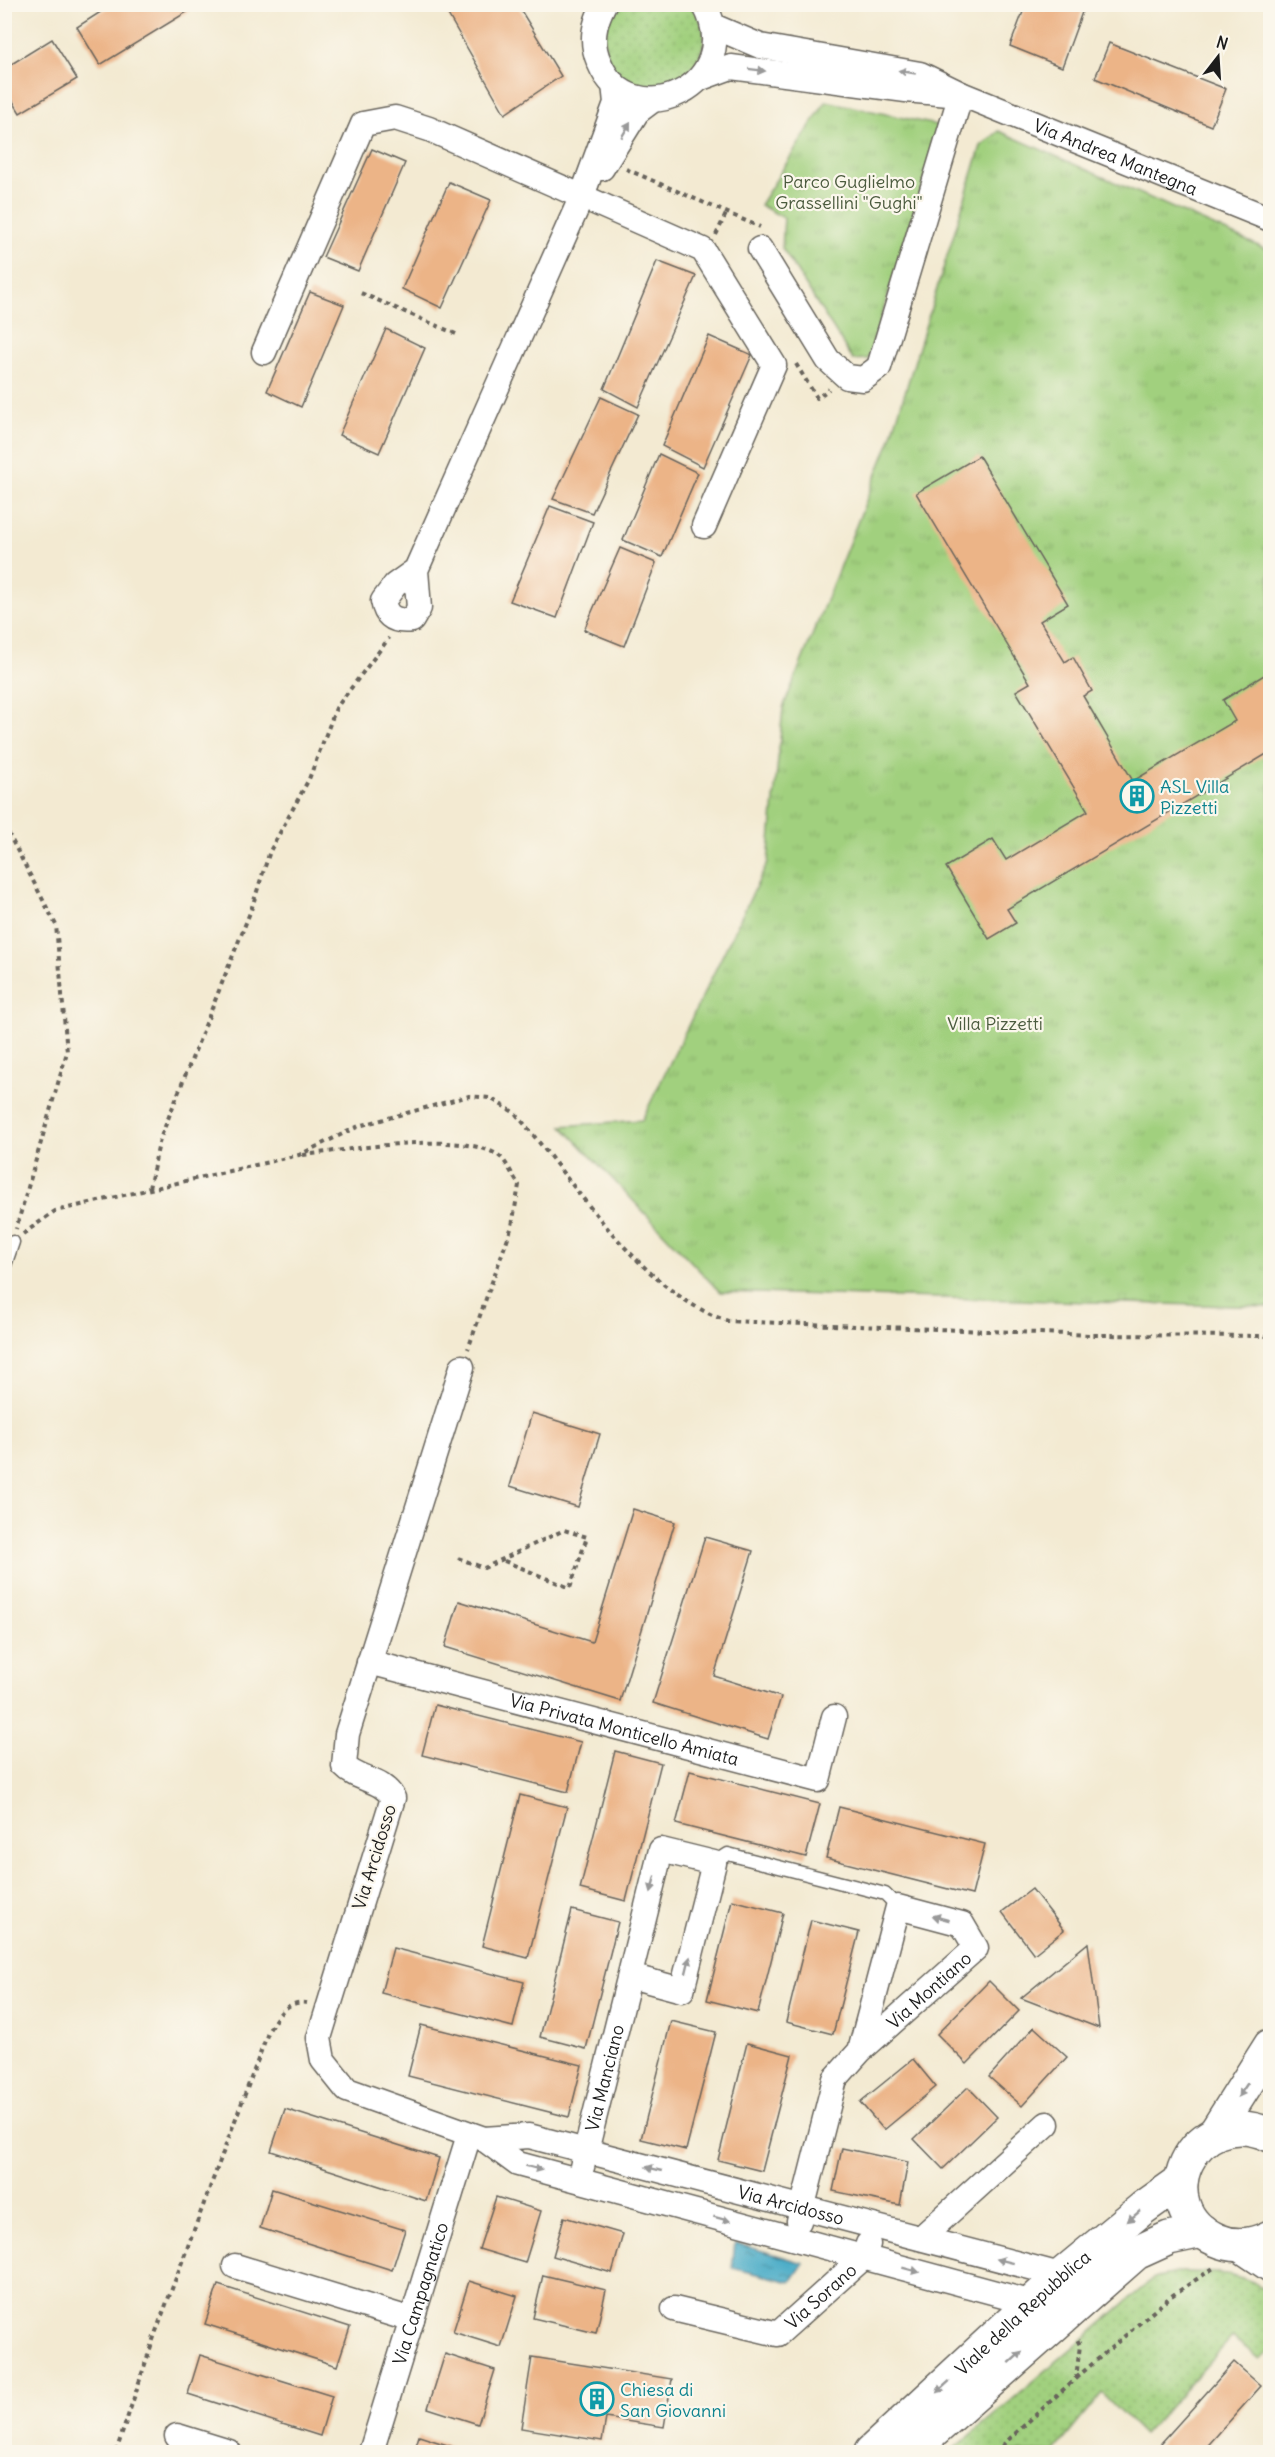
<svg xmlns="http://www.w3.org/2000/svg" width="1275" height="2457" viewBox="0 0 1275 2457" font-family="Delius,sans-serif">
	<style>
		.grass { fill: url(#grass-dots); stroke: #5e764d; stroke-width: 1.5 }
		.park { fill: url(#park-tufts); stroke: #5e764d; stroke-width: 1.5 }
		.water { fill: url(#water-ripples); stroke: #326472; stroke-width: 1.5 }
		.building { fill: #ecb487 }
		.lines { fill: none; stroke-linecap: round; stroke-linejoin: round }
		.lane-casing { stroke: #67645c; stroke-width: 15 }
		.street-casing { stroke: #67645c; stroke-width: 27 }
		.secondary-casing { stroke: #67645c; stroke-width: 36 }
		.path { stroke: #67645c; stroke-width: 4; stroke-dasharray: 4.5 4.5; stroke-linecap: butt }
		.lane { stroke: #fff; stroke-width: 12 }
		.street { stroke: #fff; stroke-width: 24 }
		.secondary { stroke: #fff; stroke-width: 33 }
		.oneway { fill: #999 }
		.labels { text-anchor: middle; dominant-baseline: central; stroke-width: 4.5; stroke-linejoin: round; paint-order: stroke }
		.street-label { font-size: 18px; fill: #1c1c1c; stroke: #fbf7ec }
		.park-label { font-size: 18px; fill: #4b5b3e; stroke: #fbf7ec }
		.culture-label { font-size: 18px; fill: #0d838f; stroke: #fbf7ec; text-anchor: start }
	</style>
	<defs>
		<pattern id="grass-dots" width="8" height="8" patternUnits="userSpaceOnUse" patternTransform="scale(1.5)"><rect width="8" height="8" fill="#a1d07e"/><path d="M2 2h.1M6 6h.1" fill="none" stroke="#8ab26c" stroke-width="1.8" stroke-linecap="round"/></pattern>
		<pattern id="park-tufts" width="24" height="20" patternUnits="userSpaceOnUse" patternTransform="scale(1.5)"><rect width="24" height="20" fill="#a1d07e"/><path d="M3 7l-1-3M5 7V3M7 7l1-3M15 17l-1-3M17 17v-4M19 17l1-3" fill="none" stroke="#8ab26c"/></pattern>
		<pattern id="water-ripples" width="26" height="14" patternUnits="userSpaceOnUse" patternTransform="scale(1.5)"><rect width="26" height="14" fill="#48acc7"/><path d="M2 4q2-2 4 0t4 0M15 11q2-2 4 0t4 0" fill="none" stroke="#3b8ba1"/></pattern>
	</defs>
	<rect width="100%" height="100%" fill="#fbf7ec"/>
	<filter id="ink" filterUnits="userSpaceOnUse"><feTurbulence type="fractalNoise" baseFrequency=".0167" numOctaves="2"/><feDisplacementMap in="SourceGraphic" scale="12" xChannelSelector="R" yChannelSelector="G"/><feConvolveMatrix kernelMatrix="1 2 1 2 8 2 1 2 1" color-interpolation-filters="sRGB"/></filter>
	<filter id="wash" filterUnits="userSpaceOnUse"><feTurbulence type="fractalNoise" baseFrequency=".008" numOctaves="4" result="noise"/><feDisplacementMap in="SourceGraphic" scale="24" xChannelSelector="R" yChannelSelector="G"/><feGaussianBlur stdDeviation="1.35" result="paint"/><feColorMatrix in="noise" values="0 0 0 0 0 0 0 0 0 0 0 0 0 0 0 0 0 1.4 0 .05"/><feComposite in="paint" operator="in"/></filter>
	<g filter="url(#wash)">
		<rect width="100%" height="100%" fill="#f3ead2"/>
		<g class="grass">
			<path d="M689 4C746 68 622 128 605 48 603 36 608 13 617 5Z"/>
			<path d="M1181 2272C1213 2272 1246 2271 1270 2294V2349L1260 2359 1232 2337 1144 2435 1102 2393 1054 2452H951L1154 2278Z"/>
		</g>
		<g class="park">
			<path d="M826 101 941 126 868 359 853 360 782 248 784 218 760 205Z"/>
			<path d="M999 131 1270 251V1307L720 1292 562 1126 642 1120 768 862 783 708 890 441 981 146Z"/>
		</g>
		<path class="water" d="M735 2243 804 2263 791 2282 732 2268Z"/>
		<g id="blocks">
			<g class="building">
				<path d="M113 4H200L100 65 77 27Z"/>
				<path d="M442 4H517L561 76 505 114Z"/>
				<path d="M1026 4H1085L1062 67 1010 46Z"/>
				<path d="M52 39 77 79 20 113 5 88V68Z"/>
				<path d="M1109 43 1226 89 1211 126 1095 78Z"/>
				<path d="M372 149 405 163 358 271 323 257Z"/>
				<path d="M449 182 491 200 442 308 402 289Z"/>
				<path d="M657 261 696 276 638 407 604 389Z"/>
				<path d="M310 292 344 305 301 407 267 391Z"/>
				<path d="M386 329 425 348 379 453 339 435Z"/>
				<path d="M709 336 752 355 703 467 662 446Z"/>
				<path d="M601 397 638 414 592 513 553 499Z"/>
				<path d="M659 454 698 473 662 557 623 540Z"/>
				<path d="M979 456 1068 604 1040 621 1065 662 1073 657 1092 691 1083 696 1133 781 1235 721 1223 700 1264 675 1270 686V752L1007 909 1016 923 989 939 946 867 993 839 1006 860 1088 811 1016 691 1030 683 916 493Z"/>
				<path d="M550 506 593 522 557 618 510 601Z"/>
				<path d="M620 548 656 563 624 646 584 630Z"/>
				<path d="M532 1413 600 1434 578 1507 510 1486Z"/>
				<path d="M633 1509 675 1522 620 1701 445 1647 459 1601 592 1642Z"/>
				<path d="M705 1537 753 1551 714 1676 781 1697 768 1739 653 1703Z"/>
				<path d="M435 1705 581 1742 568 1792 422 1755Z"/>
				<path d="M615 1751 661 1763 626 1901 580 1889Z"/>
				<path d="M690 1771 820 1804 806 1857 676 1824Z"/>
				<path d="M520 1795 567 1807 528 1958 482 1946Z"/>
				<path d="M839 1807 985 1844 972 1895 826 1858Z"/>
				<path d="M1032 1889 1064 1930 1034 1954 1002 1912Z"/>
				<path d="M732 1900 783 1913 758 2013 707 2000Z"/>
				<path d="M572 1910 618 1922 586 2049 540 2037Z"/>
				<path d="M811 1920 859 1932 833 2034 786 2022Z"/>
				<path d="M1088 1943 1099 2028 1021 1998Z"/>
				<path d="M393 1948 524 1982 513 2027 381 1993Z"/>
				<path d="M989 1981 1019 2011 967 2064 937 2034Z"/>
				<path d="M671 2021 716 2032 686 2150 641 2139Z"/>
				<path d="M421 2025 582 2065 569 2117 408 2076Z"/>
				<path d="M1034 2027 1067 2057 1022 2106 989 2077Z"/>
				<path d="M747 2043 792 2055 762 2171 718 2160Z"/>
				<path d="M913 2059 936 2087 884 2130 860 2102Z"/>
				<path d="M968 2087 997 2117 943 2169 914 2139Z"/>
				<path d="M285 2109 439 2158 426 2201 271 2151Z"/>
				<path d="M842 2148 908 2162 900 2205 833 2191Z"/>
				<path d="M272 2189 405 2230 392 2270 260 2228Z"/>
				<path d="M496 2197 541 2211 525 2263 479 2249Z"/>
				<path d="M564 2217 623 2234 612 2273 553 2256Z"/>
				<path d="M543 2275 606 2290 596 2333 533 2318Z"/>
				<path d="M469 2281 517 2296 501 2347 453 2332Z"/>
				<path d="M218 2285 350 2327 337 2366 205 2324Z"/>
				<path d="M445 2354 495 2370 478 2424 428 2408Z"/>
				<path d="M200 2355 332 2396 320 2436 188 2394Z"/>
				<path d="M532 2357 672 2379 664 2427 606 2418 602 2441 521 2428Z"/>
				<path d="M1234 2362 1261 2386 1202 2452H1153Z"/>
				<path d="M419 2436 469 2452H414Z"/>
			</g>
		</g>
	</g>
	<g filter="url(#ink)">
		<use href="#blocks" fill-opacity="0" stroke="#67645c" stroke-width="1.5"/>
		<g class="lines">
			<g class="lane-casing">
				<g id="lane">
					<path d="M4 1268 13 1242"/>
					<path d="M714 1863 728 1854 885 1894 898 1907"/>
				</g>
			</g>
			<g class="street-casing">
				<g id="street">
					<path d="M604 4C594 23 590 41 599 62 631 140 749 84 704 4"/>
					<path id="s1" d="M713 26 760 46 920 74 961 94 1270 219"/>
					<path d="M701 78 731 67 906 90 949 94"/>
					<path d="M602 168 637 112 653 100"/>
					<path d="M760 249 828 360 847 377 863 379 879 367 961 94"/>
					<path d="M264 352 363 124 395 118 429 129 703 250 774 365 704 526"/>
					<path d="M416 570 395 585 383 601C386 618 396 622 412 620L419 608 416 570 582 196 616 103 614 84"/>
					<path d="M462 1367 347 1734 344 1766C358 1781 382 1778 393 1798L319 2038 323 2060 347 2090 484 2139 518 2164 1044 2306"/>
					<path id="s2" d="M369 1662 818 1780 834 1717"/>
					<path id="s3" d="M484 2139 529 2136 1072 2278"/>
					<path id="s4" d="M582 2167 661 1850 714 1863 682 1990 630 1976"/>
					<path id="s5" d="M799 2221 835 2079 860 2051 976 1948 962 1924 898 1907 860 2051"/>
					<path d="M921 2238 1047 2124"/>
					<path d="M1231 2244 1270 2270"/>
					<path d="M235 2266 412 2320"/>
					<path id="s6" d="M674 2309 778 2334 864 2257 868 2244"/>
					<path d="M177 2436 229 2452"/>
					<path id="s7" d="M371 2452 469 2135"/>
				</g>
			</g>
			<g class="secondary-casing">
				<g id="secondary">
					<path d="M1215 2133 1270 2046"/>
					<path d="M1270 2135C1192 2100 1144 2208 1217 2240 1235 2248 1254 2245 1270 2237"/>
					<path id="s8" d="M871 2452 1062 2275 1143 2208 1181 2181"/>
					<path d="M910 2452 1136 2253 1169 2238 1202 2231"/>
				</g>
			</g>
			<g class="path">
				<path d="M626 169 760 227"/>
				<path d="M716 235 727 212"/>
				<path d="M361 293 456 334"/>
				<path d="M796 364 817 398 829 389"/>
				<path d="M4 825 56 925 67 1052 16 1229"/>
				<path d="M303 1155C350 1150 458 1130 498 1155 506 1160 513 1177 519 1185L512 1226 468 1349"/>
				<path d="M149 1188 160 1139 251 910 270 851 309 779 336 708 389 638"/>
				<path d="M23 1234 55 1211 299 1155 359 1126 469 1096 490 1098 515 1113C573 1180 642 1294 728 1321L1092 1335 1270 1336"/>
				<path d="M458 1558 484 1568 564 1530 587 1537 570 1588 502 1560"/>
				<path d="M1076 2378 1170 2297 1215 2267"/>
				<path d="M116 2452 155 2334 269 2030C278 2015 287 2000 307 2003"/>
				<path d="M995 2452 1076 2378 1080 2345 1077 2339"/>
			</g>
			<use href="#lane" class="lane"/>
			<use href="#street" class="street"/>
			<use href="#secondary" class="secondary"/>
		</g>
		<defs><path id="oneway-solid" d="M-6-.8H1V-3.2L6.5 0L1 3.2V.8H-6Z" transform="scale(1.5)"/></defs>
		<g class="oneway">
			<use href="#oneway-solid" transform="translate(757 70) rotate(7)"/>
			<use href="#oneway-solid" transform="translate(907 72) rotate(-170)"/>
			<use href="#oneway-solid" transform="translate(626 130) rotate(-59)"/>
			<use href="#oneway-solid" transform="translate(653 1884) rotate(104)"/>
			<use href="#oneway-solid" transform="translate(941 1918) rotate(-165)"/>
			<use href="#oneway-solid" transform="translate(688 1965) rotate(-76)"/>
			<use href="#oneway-solid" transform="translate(1243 2090) rotate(124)"/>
			<use href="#oneway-solid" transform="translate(534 2168) rotate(15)"/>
			<use href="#oneway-solid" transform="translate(654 2169) rotate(-166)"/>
			<use href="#oneway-solid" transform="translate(1134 2216) rotate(140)"/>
			<use href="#oneway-solid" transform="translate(722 2219) rotate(15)"/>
			<use href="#oneway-solid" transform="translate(1005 2261) rotate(-166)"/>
			<use href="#oneway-solid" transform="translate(911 2270) rotate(15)"/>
			<use href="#oneway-solid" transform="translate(1016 2357) rotate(-42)"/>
			<use href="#oneway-solid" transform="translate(943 2387) rotate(138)"/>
		</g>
	</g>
	<defs>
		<g id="building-ring" transform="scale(1.725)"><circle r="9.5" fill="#fbf7ec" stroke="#0f9aa8" stroke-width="1.5"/><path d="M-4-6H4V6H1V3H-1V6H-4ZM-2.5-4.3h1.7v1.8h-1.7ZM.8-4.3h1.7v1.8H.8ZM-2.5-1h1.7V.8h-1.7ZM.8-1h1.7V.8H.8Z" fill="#0f9aa8"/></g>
	</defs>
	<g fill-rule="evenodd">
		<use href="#building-ring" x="1137" y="796"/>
		<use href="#building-ring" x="597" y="2399"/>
	</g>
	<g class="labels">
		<g class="street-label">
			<text stroke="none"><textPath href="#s1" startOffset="426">Via Andrea Mantegna</textPath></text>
			<text stroke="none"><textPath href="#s2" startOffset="264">Via Privata Monticello Amiata</textPath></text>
			<text transform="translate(374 1857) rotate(-73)">Via Arcidosso</text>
			<text stroke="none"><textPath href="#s5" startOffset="276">Via Montiano</textPath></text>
			<text stroke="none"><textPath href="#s4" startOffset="92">Via Manciano</textPath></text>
			<text stroke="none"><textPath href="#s3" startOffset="316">Via Arcidosso</textPath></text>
			<text stroke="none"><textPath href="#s7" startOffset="166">Via Campagnatico</textPath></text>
			<text stroke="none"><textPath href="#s6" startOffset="164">Via Sorano</textPath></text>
			<text stroke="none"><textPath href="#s8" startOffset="206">Viale della Repubblica</textPath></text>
		</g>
		<g class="park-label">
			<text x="849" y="181">Parco Guglielmo<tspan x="849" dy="21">Grassellini "Gughi"</tspan></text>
			<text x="995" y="1023">Villa Pizzetti</text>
		</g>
		<g class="culture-label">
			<text x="1160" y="786">ASL Villa<tspan x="1160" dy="21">Pizzetti</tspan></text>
			<text x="620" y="2389">Chiesa di<tspan x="620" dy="21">San Giovanni</tspan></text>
		</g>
	</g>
	<rect width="1275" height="2457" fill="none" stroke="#fbf7ec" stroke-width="24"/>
	<g transform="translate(1218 57) rotate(17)" stroke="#fbf7ec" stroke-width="4.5" paint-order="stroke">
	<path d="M0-4.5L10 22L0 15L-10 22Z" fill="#1c1c1c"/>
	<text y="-9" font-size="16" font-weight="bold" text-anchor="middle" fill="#1c1c1c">N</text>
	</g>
</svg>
